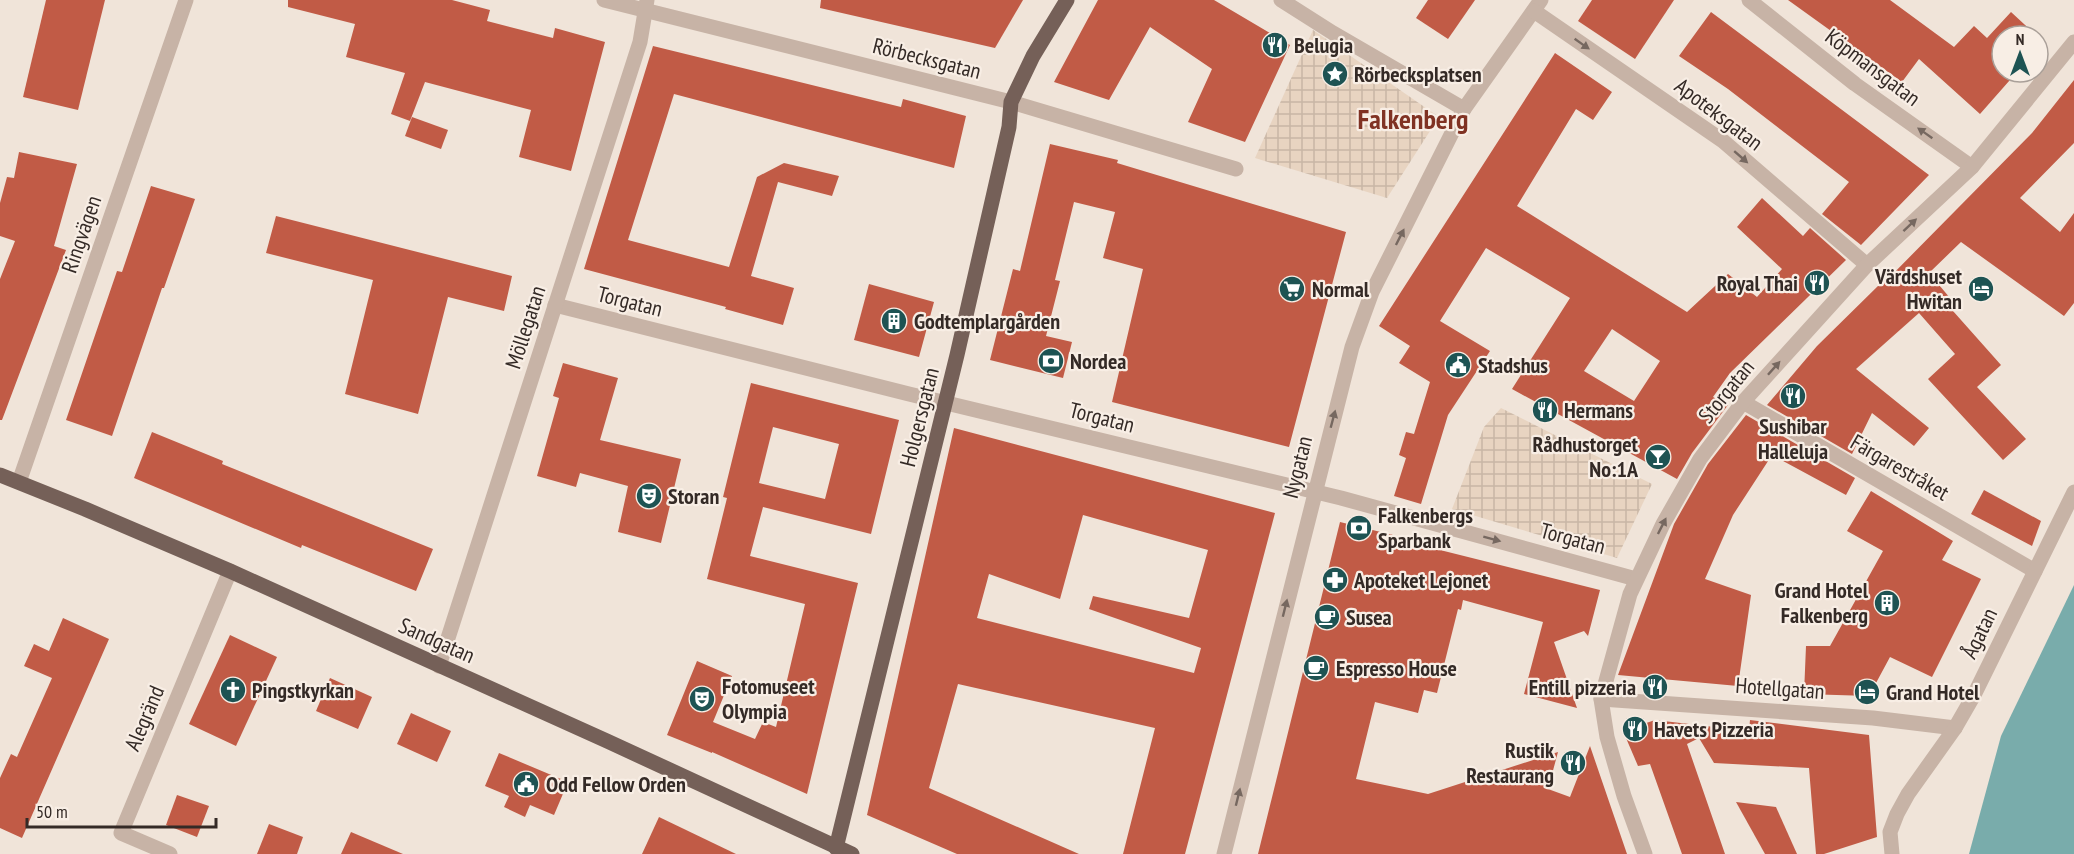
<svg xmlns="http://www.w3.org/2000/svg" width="2074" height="854" viewBox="0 0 2074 854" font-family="'PT Sans Narrow',sans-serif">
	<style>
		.plaza { fill: url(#plaza-grid) }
		.water { fill: #79acab }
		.building { fill: #c15b46; fill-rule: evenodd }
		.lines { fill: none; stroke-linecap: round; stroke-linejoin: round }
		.minor { stroke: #c7b3a6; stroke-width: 15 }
		.major { stroke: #756058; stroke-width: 15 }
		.oneway { fill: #766860 }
		.labels { text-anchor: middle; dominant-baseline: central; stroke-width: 4.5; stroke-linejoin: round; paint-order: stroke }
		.poi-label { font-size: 22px; font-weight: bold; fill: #342a26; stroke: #f8eee5; text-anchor: start }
		.street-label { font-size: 22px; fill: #342a26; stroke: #f8eee5 }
		.district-label { font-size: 28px; font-weight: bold; fill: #803223; stroke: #f8eee5 }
	</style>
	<defs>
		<pattern id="plaza-grid" width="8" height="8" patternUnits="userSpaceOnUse" patternTransform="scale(1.5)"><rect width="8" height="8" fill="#e8d4c1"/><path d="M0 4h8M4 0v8" fill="none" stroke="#c8b6a6"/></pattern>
	</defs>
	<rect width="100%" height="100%" fill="#f0e4d9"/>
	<g class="plaza">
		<path d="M1313 30 1439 117 1387 198 1255 158Z"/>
		<path d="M1501 408 1652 484 1617 558 1452 509 1484 427Z"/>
	</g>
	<path class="water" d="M2074 585V854H1969L2001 736Z"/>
	<g class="building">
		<path d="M46 0H105L78 110 23 97Z"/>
		<path d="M288 0H452L490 10 487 21 553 38 555 28 605 42 571 171 519 157 531 110 425 82 410 121 391 114 405 73 346 57 355 24 288 7Z"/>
		<path d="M821 0H1023L995 48 820 8Z"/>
		<path d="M1098 0H1214L1290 45 1245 142 1188 122 1212 69 1150 27 1109 100 1054 82Z"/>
		<path d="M1428 0H1475L1448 39 1416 18Z"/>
		<path d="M1592 0H1674L1635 59 1578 21Z"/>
		<path d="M1788 0H1890L1954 47 1974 26 1987 38 2011 12 2037 36H2002V72H2017L1980 114 1919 59 1902 82Z"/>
		<path d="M1711 12 1929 175 1861 245 1822 214 1849 182 1728 89 1679 56Z"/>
		<path d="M653 46 901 107 903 99 966 116 954 168 674 94 628 240 729 267 757 177 784 163 839 176 832 196 778 182 751 276 794 288 783 325 725 309 726 307 584 269Z"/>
		<path d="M1555 53 1612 92 1593 120 1576 109 1517 206 1687 312 1728 274 1757 297 1782 269 1737 227 1762 198 1803 236 1810 228 1846 260 1730 373 1713 397 1728 405 1692 453 1677 479 1512 389 1570 298 1486 248 1440 321 1490 351 1448 415 1421 504 1394 496 1406 458 1399 455 1406 432 1414 434 1430 382 1399 363 1410 346 1379 326ZM1612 329 1660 361 1634 401 1584 371Z"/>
		<path d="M2074 80V143L2020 198 2060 232 2074 213V303L2064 316 1961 242 1929 273 1950 298 1945 302 2001 365 1977 387 2026 439 2003 460 1928 379 1955 354 1919 313 1856 369 1929 428 1914 446 1872 413 1852 454 1767 405 1817 346 1879 285 1881 286 2032 133Z"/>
		<path d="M412 117 448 130 441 149 405 136Z"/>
		<path d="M1050 144 1118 160 1117 163 1346 232 1289 447 1112 402 1143 269 1103 258 1115 212 1074 202 1055 280 1060 281 1046 336 1072 342 1063 378 990 360 1013 269 1020 271Z"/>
		<path d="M19 152 77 164 54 246 66 250 2 420H0V279L15 241 0 236V203L7 177 14 178Z"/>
		<path d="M151 186 195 199 164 288H162L112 436 66 420 117 271 122 272Z"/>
		<path d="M276 216 512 276 504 311 448 297 418 414 345 394 373 280 266 253Z"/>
		<path d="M869 284 934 302 919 357 854 340Z"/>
		<path d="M563 363 618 378 600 440 681 459 661 543 618 532 628 486 580 473 576 487 537 476 559 398 553 396Z"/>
		<path d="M751 383 899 420 871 534 763 507 750 556 858 583 807 794 712 752V753L667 735 697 661 732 676 713 722 755 739 763 722 776 727 805 604 707 579 727 498 723 497ZM773 427 839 444 825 499 759 483Z"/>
		<path d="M1746 415 1855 478 1846 495 1772 455 1733 515 1705 579 1751 595 1738 686 1618 675 1674 524 1708 464Z"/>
		<path d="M954 428 1275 513 1185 854H1123L1155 728 958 684 929 788 1079 854H957L867 815ZM1083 515 1208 550 1189 618 1093 596 1089 609 1201 648 1194 673 977 618 989 574 1060 599Z"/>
		<path d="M152 432 223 461 222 464 433 549 416 591 302 545 301 548 134 478Z"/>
		<path d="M1984 490 2041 521 2032 546 1971 514Z"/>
		<path d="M1871 491 1953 541 1942 560 1981 579 1932 677 1890 657 1869 696 1804 694 1806 646H1830L1883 551 1847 531Z"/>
		<path d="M1340 522 1393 535 1392 538 1600 590 1588 636 1584 631 1554 642 1577 708 1524 694 1543 622 1463 600 1461 610 1458 609 1437 693 1424 690 1418 713 1375 702 1356 779 1428 794 1558 752 1548 789 1570 797 1590 746 1627 854H1258Z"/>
		<path d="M63 618 109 639 22 838 0 828V778L11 754 17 757 52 678 24 666 34 644 49 651Z"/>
		<path d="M230 635 277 657 236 746 189 724Z"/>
		<path d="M330 678 372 697 358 729 316 711Z"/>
		<path d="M411 713 451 731 437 762 397 744Z"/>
		<path d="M1655 720 1749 731 1750 720 1869 735 1877 837 1824 854H1816L1809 768 1714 763 1699 738 1687 744 1725 854H1682L1650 764 1638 766 1623 731Z"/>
		<path d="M499 753 568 782 554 815 530 805 525 817 504 807 509 796 485 786Z"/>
		<path d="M177 795 209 806 197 837 166 825Z"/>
		<path d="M1736 802 1776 807 1797 854H1765Z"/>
		<path d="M659 817 736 854H642Z"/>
		<path d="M269 824 303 837 297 854H257Z"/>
		<path d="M351 832 403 854H341Z"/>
	</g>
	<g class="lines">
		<g class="minor">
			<path d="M604 0 1011 102 1236 169"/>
			<path d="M1281 0 1333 33 1464 109 1541 0"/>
			<path d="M1749 0 1855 84 1972 167"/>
			<path d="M1534 11 1723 141 1867 265"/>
			<path d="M555 305 909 394 1341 498 1636 579"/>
			<path d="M1743 402 2035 571"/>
			<path d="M19 482 186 0"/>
			<path d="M439 666 640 42 647 0"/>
			<path d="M1601 699 1873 718 1955 728"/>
			<path d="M170 854 121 833 230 571"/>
			<path d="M1224 854 1352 347 1372 292 1464 109"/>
			<path d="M1645 854 1624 796 1607 737 1601 699 1630 594 1663 524 1700 459 1743 402 1867 265 1972 167 2074 42"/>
			<path d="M1892 854 1890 832 1897 814 1908 794 1955 728 1974 695 2074 492"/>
		</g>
		<g class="major">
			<path d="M0 475 85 509 230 571 607 741 852 854"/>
			<path d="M836 848 957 355 1009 127 1011 102 1033 56 1067 0"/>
		</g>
	</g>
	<defs><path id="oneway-solid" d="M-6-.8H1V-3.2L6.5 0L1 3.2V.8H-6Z" transform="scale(1.5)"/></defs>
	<g class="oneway">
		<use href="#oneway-solid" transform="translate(1582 44) rotate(35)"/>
		<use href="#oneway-solid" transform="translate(1925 133) rotate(-145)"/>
		<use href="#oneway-solid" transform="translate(1741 157) rotate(41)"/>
		<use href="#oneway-solid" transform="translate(1910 225) rotate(-43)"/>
		<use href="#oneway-solid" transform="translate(1400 237) rotate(-63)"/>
		<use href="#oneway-solid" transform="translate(1774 368) rotate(-48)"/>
		<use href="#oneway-solid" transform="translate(1333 419) rotate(-75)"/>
		<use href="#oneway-solid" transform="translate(1662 526) rotate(-63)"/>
		<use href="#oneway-solid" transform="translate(1492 539) rotate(15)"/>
		<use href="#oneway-solid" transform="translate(1285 608) rotate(-76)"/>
		<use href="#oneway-solid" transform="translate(1238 797) rotate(-76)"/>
	</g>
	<defs>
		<g id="restaurant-disc" transform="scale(1.35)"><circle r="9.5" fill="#1e5353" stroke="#f8eee5"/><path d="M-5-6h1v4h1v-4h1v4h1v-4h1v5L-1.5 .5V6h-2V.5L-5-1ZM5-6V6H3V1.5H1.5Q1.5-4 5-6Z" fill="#fff"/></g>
		<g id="sight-disc" transform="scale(1.35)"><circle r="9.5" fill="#1e5353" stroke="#f8eee5"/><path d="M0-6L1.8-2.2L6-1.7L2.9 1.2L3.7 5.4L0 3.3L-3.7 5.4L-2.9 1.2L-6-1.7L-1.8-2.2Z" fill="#fff"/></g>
		<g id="supermarket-disc" transform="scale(1.35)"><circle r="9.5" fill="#1e5353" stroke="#f8eee5"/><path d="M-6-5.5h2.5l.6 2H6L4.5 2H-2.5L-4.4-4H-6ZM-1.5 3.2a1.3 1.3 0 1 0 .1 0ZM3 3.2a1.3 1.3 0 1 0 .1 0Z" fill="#fff"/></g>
		<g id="hotel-disc" transform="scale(1.35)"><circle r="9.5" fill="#1e5353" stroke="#f8eee5"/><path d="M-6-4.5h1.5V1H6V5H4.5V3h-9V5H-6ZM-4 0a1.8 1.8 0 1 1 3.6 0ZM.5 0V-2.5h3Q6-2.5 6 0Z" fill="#fff"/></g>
		<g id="building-disc" transform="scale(1.35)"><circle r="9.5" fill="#1e5353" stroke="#f8eee5"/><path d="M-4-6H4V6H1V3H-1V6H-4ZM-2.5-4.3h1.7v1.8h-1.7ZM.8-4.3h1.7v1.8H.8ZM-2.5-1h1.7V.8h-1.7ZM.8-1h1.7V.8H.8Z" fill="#fff"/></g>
		<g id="bank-disc" transform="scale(1.35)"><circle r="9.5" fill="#1e5353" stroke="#f8eee5"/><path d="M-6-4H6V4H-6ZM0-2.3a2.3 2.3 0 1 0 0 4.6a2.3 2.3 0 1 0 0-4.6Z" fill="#fff"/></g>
		<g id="civic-disc" transform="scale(1.35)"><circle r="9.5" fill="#1e5353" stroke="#f8eee5"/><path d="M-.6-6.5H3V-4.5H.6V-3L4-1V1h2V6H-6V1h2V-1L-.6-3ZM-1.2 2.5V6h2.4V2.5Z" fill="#fff"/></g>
		<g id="bar-disc" transform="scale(1.35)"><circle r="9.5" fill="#1e5353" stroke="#f8eee5"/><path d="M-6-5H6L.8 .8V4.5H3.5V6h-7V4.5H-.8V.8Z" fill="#fff"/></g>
		<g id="theatre-disc" transform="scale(1.35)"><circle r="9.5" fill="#1e5353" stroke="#f8eee5"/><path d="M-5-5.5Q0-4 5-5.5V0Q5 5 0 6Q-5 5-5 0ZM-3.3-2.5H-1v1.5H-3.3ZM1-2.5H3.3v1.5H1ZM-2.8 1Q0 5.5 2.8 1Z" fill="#fff"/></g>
		<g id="pharmacy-disc" transform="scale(1.35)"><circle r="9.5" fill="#1e5353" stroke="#f8eee5"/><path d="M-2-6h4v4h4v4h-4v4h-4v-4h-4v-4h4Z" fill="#fff"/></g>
		<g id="cafe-disc" transform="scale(1.35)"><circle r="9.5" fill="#1e5353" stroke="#f8eee5"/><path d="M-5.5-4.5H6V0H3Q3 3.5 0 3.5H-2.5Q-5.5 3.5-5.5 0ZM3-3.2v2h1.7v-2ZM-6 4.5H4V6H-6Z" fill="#fff"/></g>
		<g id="church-disc" transform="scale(1.35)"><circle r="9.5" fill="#1e5353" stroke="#f8eee5"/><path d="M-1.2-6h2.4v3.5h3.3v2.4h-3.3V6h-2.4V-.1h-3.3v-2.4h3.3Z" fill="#fff"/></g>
	</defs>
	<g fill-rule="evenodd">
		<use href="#restaurant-disc" x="1275" y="45"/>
		<use href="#sight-disc" x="1335" y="74"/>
		<use href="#restaurant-disc" x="1817" y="283"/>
		<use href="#supermarket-disc" x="1292" y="289"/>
		<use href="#hotel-disc" x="1981" y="289"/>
		<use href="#building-disc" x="894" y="321"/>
		<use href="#bank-disc" x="1051" y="361"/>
		<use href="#civic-disc" x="1458" y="365"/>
		<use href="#restaurant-disc" x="1793" y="396"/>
		<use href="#restaurant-disc" x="1545" y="410"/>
		<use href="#bar-disc" x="1658" y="457"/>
		<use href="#theatre-disc" x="649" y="496"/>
		<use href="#bank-disc" x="1359" y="528"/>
		<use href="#pharmacy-disc" x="1335" y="580"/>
		<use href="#building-disc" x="1887" y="603"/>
		<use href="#cafe-disc" x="1327" y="617"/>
		<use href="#cafe-disc" x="1316" y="668"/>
		<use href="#restaurant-disc" x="1655" y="687"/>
		<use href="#church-disc" x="233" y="690"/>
		<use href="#hotel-disc" x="1867" y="692"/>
		<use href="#theatre-disc" x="702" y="699"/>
		<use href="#restaurant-disc" x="1635" y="729"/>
		<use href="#restaurant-disc" x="1573" y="763"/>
		<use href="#civic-disc" x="526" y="784"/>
	</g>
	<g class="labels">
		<g class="poi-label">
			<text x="1294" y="45">Belugia</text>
			<text x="1354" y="74">Rörbecksplatsen</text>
			<text x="1962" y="276" text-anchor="end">Värdshuset<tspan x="1962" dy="25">Hwitan</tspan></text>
			<text x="1798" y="283" text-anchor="end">Royal Thai</text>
			<text x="1312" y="289">Normal</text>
			<text x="914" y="321">Godtemplargården</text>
			<text x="1070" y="361">Nordea</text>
			<text x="1478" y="365">Stadshus</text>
			<text x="1564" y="410">Hermans</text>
			<text x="1793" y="426" text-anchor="middle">Sushibar<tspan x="1793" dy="25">Halleluja</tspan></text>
			<text x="1638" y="444" text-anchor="end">Rådhustorget<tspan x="1638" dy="25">No:1A</tspan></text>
			<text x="668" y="496">Storan</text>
			<text x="1378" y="515">Falkenbergs<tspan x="1378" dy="25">Sparbank</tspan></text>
			<text x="1354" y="580">Apoteket Lejonet</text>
			<text x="1868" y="590" text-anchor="end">Grand Hotel<tspan x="1868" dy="25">Falkenberg</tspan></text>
			<text x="1346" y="617">Susea</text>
			<text x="1336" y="668">Espresso House</text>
			<text x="722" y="686">Fotomuseet<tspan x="722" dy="25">Olympia</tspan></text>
			<text x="1636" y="687" text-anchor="end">Entill pizzeria</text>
			<text x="252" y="690">Pingstkyrkan</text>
			<text x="1886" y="692">Grand Hotel</text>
			<text x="1654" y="729">Havets Pizzeria</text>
			<text x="1554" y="750" text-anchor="end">Rustik<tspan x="1554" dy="25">Restaurang</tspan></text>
			<text x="546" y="784">Odd Fellow Orden</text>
		</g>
		<g class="street-label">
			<text transform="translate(927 58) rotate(14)">Rörbecksgatan</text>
			<text transform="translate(1873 67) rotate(37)">Köpmansgatan</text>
			<text transform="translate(1719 114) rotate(37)">Apoteksgatan</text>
			<text transform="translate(81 234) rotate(-71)">Ringvägen</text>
			<text transform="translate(630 301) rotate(14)">Torgatan</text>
			<text transform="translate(525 327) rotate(-72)">Möllegatan</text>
			<text transform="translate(1726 391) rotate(-51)">Storgatan</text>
			<text transform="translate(919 417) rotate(-76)">Holgersgatan</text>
			<text transform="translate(1102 417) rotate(14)">Torgatan</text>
			<text transform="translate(1297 467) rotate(-76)">Nygatan</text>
			<text transform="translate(1900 467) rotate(30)">Färgarestråket</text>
			<text transform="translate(1573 538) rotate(15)">Torgatan</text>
			<text transform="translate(1979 633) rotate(-64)">Ågatan</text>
			<text transform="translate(437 640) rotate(24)">Sandgatan</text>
			<text transform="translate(1780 688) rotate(4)">Hotellgatan</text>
			<text transform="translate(144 718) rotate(-67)">Alegränd</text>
		</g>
		<g class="district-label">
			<text x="1413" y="118">Falkenberg</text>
		</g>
	</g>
	<g transform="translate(2020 54)"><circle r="28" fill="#f8eee5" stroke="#aaa099" stroke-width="1.5"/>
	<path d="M0-4.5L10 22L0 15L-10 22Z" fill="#1e5353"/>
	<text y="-9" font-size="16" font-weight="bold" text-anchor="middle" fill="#342a26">N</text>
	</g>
	<path d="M27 818v9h189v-9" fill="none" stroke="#342a26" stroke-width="3"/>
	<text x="36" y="818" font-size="18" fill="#342a26" stroke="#f8eee5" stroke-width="4.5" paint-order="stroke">50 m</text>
</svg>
